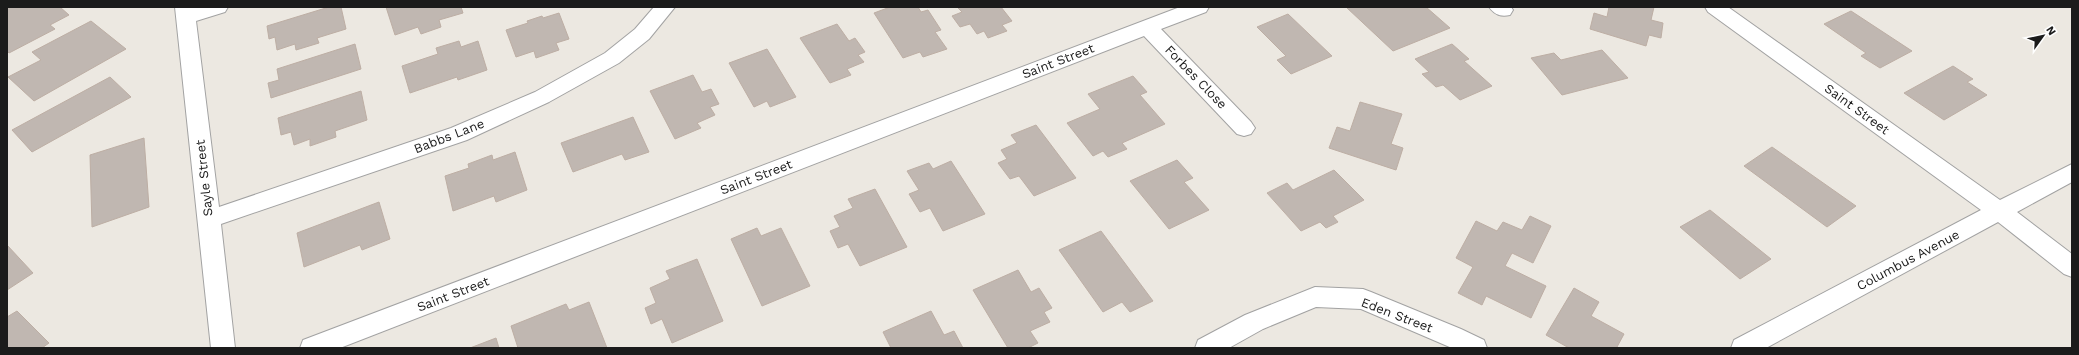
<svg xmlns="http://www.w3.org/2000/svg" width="2079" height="355" viewBox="0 0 2079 355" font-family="'Work Sans',sans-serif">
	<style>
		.building { fill: #c0b7b1; stroke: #bdaea4 }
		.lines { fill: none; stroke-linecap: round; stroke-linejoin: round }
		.minor-casing { stroke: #a2a2a2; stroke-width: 2 }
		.minor { fill: #fff; fill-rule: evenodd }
		.labels { text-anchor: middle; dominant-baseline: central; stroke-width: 3; stroke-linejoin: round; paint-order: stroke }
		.street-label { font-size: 13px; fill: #1b1b1b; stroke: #fff }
	</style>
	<rect width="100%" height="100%" fill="#ece8e1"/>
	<g class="building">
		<path d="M7 7H60L69 15 50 25 55 29 9 53 7 51Z"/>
		<path d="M329 7H341L346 29 317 38 319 43 296 50 295 44 277 50 275 37 269 39 267 26Z"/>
		<path d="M386 7H461L463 13 439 20 441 27 421 34 418 27 395 35Z"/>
		<path d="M890 7H918L921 12 928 10 941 30 935 32 947 49 923 57 920 52 903 58 874 13Z"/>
		<path d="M957 7H1001L1012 21 1002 25 1007 31 988 38 984 31 977 34 970 24 960 27 952 16 962 12Z"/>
		<path d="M1346 7H1426L1450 28 1393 51Z"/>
		<path d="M1609 7H1654L1651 20 1663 23 1661 38 1649 35 1646 46 1590 29 1594 13 1607 17Z"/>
		<path d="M1851 11 1912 51 1880 68 1861 56 1866 53 1824 24Z"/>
		<path d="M559 13 569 39 556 43 559 50 536 58 534 51 516 57 506 30 528 23 527 21 542 16 543 18Z"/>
		<path d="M1288 14 1332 56 1291 74 1277 60 1286 56 1257 27Z"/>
		<path d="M91 21 126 49 34 101 8 77 41 60 32 52Z"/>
		<path d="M837 24 849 41 855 38 865 52 858 55 864 62 847 69 851 75 830 83 800 38Z"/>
		<path d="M459 41 461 47 478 41 487 70 458 80 457 77 410 93 402 66 438 54 436 48Z"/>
		<path d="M355 44 361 69 271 98 268 83 279 80 277 69Z"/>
		<path d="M1452 44 1469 59 1464 61 1492 86 1460 100 1443 85 1436 87 1422 74 1429 72 1415 59Z"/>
		<path d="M767 49 796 97 770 107 767 101 754 107 729 63Z"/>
		<path d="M1602 50 1628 78 1562 95 1531 58 1554 53 1561 60Z"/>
		<path d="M1953 66 1973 79 1967 82 1987 95 1944 120 1904 93Z"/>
		<path d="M693 75 702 92 711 89 719 104 710 107 715 115 697 123 701 128 675 139 650 91Z"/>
		<path d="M1133 76 1147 92 1140 95 1165 124 1122 143 1127 149 1108 157 1103 151 1093 156 1067 123 1100 109 1088 94Z"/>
		<path d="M110 77 131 97 32 152 12 130Z"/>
		<path d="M361 91 367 120 335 131 336 137 310 146V139L294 145 291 132 281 135 278 118Z"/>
		<path d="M1360 102 1402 114 1391 144 1403 148 1396 170 1329 148 1337 127 1350 131Z"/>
		<path d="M633 117 649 152 625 160 622 154 573 172 561 143Z"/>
		<path d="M1036 125 1076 178 1034 196 1019 176 1010 179 998 163 1007 159 1001 150 1017 143 1011 135Z"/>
		<path d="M144 138 149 207 92 227 90 155Z"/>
		<path d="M1772 147 1856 206 1827 227 1744 166Z"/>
		<path d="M515 152 527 190 496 202 494 196 453 211 445 176 469 168 468 164 492 155 493 160Z"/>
		<path d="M1177 160 1193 178 1184 182 1209 210 1169 229 1130 181Z"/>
		<path d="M951 161 985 214 943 231 930 208 920 212 909 194 919 190 907 171 929 163 933 169Z"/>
		<path d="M1334 170 1364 200 1333 216 1338 222 1326 228 1320 222 1301 231 1267 193 1287 183 1293 190Z"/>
		<path d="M875 189 907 247 860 266 848 244 838 248 830 231 840 227 834 216 853 208 848 199Z"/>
		<path d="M379 202 390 239 362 250 360 245 304 267 297 233Z"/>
		<path d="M1710 210 1771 259 1740 279 1680 227Z"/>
		<path d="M1530 216 1551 226 1533 263 1512 253 1505 266 1546 286 1531 318 1486 296 1482 305 1458 293 1473 267 1456 258 1476 221 1497 231 1503 222 1522 230Z"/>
		<path d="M757 228 761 236 781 228 810 286 762 306 731 239Z"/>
		<path d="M1101 231 1153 301 1130 312 1122 302 1103 312 1059 250Z"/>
		<path d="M7 245 33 273 7 290Z"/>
		<path d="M697 259 723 321 672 343 662 319 651 324 645 308 656 303 650 288 670 279 666 271Z"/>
		<path d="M1018 270 1031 292 1039 288 1052 308 1044 312 1050 322 1030 331 1038 343 1028 348H1008L973 290Z"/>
		<path d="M1574 288 1599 302 1591 316 1624 334 1617 347 1619 348H1569L1546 335Z"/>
		<path d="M589 302 607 348H518L511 326 566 304 569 310Z"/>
		<path d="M17 311 49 343 42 348H7V317Z"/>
		<path d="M931 311 944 335 954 331 963 348H891L883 332Z"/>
		<path d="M496 338 499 348H470Z"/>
	</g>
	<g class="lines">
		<g class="minor-casing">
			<g id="minor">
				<path d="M175 7H228L225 12 196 21 219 207 451 128 535 92 605 53 635 29 654 7H675L649 39 619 63 549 102 467 140 221 224 235 348H211Z"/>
				<path d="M1180 7H1209L1206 12 1161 29 1251 122 1255 128 1251 134 1244 136 1237 134 1144 36 340 348H300L303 340Z"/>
				<path d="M1489 7H1511L1513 10 1510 15C1501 17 1495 15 1489 7Z"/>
				<path d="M1705 7H1728L2000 200 2072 164V182L2017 212 2072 254V277L2064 274 1998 222 1766 348H1731L1734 340 1981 210 1708 12Z"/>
				<path d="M1315 287 1363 289 1371 292 1461 329 1484 340 1487 348H1452L1361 309 1316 307 1263 329 1229 348H1195L1198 340 1245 315Z"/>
			</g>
		</g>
		<use href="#minor" class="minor"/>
	</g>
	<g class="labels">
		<g class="street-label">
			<text transform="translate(1058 61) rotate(-21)">Saint Street</text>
			<text transform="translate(1196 77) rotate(46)">Forbes Close</text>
			<text transform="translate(1857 109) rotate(36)">Saint Street</text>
			<text transform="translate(449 136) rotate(-21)">Babbs Lane</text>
			<text transform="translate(756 177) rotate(-21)">Saint Street</text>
			<text transform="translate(204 178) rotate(-96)">Sayle Street</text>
			<text transform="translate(1908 260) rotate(-28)">Columbus Avenue</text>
			<text transform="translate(453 294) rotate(-21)">Saint Street</text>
			<text transform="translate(1397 315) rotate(21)">Eden Street</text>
		</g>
	</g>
	<rect width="2079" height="355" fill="none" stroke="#1b1b1b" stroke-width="16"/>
	<g transform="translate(2043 36) rotate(57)" stroke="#ffffff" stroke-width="3" paint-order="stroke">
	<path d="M0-3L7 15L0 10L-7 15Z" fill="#1b1b1b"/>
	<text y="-6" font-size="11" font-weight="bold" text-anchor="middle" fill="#1b1b1b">N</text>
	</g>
</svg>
